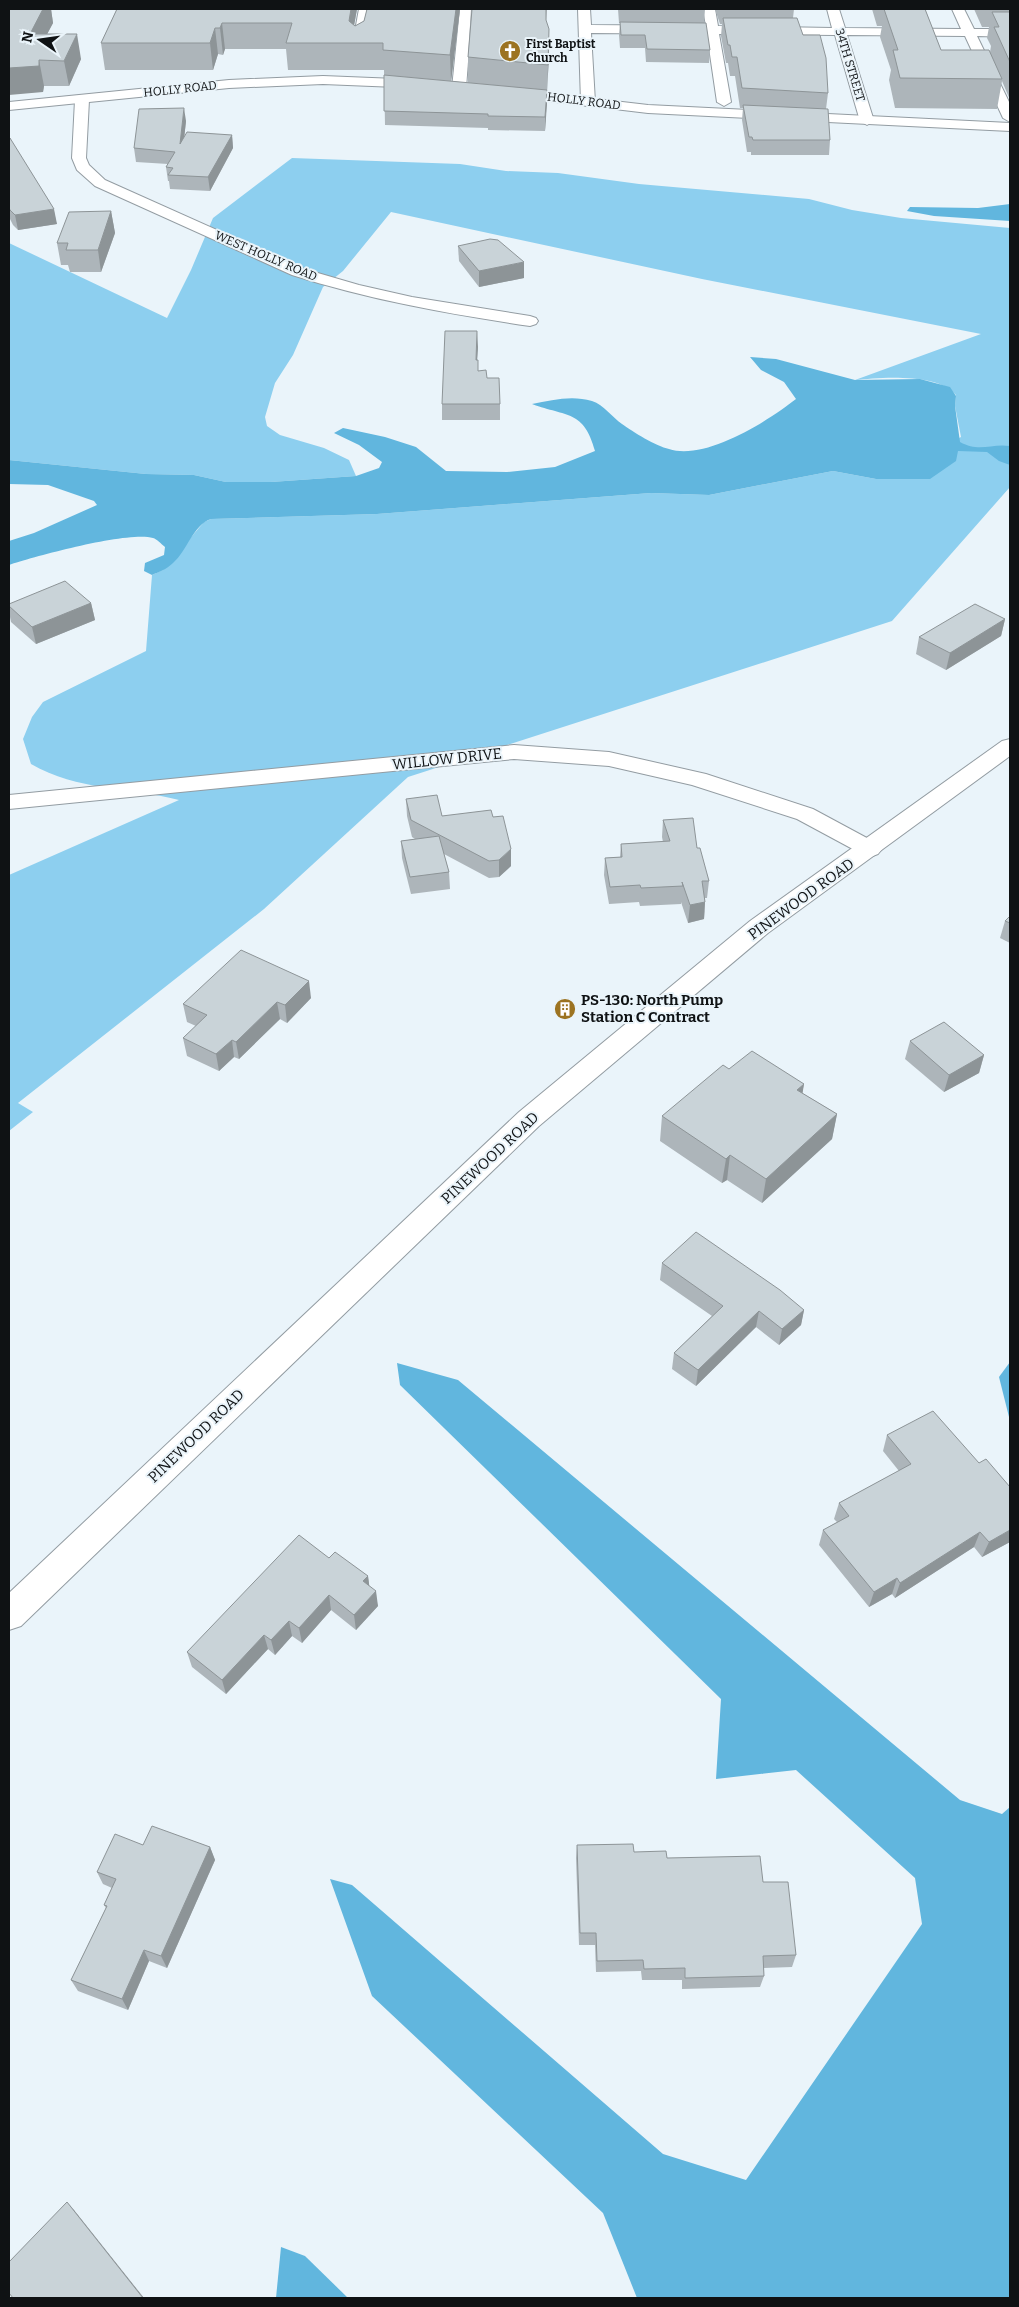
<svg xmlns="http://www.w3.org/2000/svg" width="1019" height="2307" viewBox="0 0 1019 2307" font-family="Bitter,serif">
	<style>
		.green { fill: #8dcfef }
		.water { fill: #61b6de }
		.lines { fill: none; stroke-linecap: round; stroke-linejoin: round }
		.minor-casing { stroke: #939ca2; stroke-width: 2 }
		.tertiary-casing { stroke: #939ca2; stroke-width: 2 }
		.minor { fill: #fff; fill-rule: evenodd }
		.tertiary { fill: #fff; fill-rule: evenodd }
		.wall { fill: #adb5ba }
		.shaded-wall { fill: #8d9497 }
		.building { fill: #c9d3d8; stroke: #8d9497 }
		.labels { text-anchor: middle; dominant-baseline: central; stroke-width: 4; stroke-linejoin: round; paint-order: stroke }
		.far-poi-label { font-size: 12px; font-weight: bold; fill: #0f1214; stroke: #eaf4fa; text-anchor: start }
		.far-street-label { font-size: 12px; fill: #0f1214; stroke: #eaf4fa }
		.street-label { font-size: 15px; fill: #0f1214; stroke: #eaf4fa }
		.poi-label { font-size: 15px; font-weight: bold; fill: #0f1214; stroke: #eaf4fa; text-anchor: start }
	</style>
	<rect width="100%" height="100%" fill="#eaf4fa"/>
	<path class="green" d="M292 158 460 164 506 171 558 173 639 184 809 199 852 210 901 218 1010 228V487L892 621 408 777 264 909 18 1103 33 1112 9 1131V875L179 800C128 787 78 791 31 764L23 739 32 717 43 702 146 651 152 575 163 570 204 522 211 519 377 514 651 493 709 495 833 471 876 479 961 437 955 406 956 395C939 373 881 377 855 380L981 334 702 279 391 212 343 271 323 287 293 355 275 383 265 417 267 426 280 435 324 448 349 460 356 476 271 482H226L194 475 146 474 9 460V243L167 318 191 270 213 218Z"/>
	<g class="water">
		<path d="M1010 204V221L934 216 907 211 910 207 978 208Z"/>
		<path d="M750 357 776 359 855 380 920 379 950 387 956 396 955 406 960 442C980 453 991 443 1010 446V465L999 461 987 452 958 451 956 461 930 479H876L833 471 709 495 651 493 377 514 211 519C193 525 187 551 173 563 167 569 159 572 152 575L144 571 145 563 164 555 165 547C161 544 157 539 153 538 128 531 36 556 9 565V541L34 533 97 505 94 501 48 485 9 484V460L146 474 194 475 226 482H271L356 476 379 468 382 462 359 445 334 433 343 428 385 437 416 447 446 471 507 472 555 467 595 451C584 410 567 417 532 404 552 400 572 395 592 401 604 405 612 417 622 424 633 432 656 446 669 449 705 461 768 421 796 399L784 382 761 370Z"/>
		<path d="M1010 1362V1421L999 1377Z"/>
		<path d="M397 1363 458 1380 960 1800 1002 1814 1010 1807V2298H637L603 2213 372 1996 330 1879 352 1885 663 2154 746 2180 922 1924 915 1878 796 1770 716 1779 721 1699 400 1385Z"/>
		<path d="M281 2247 305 2256 348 2298H276Z"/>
	</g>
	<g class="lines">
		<g class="minor-casing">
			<g id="minor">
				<path d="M359 9H371L364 47 358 51 352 47Z"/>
				<path d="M460 9H472L466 88 459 92 452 88Z"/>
				<path d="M578 9H590L591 25 706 26 703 9H715L718 26 832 28 827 9H839L845 28 961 29 952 9H964L974 29H1010V37L977 36 1010 104V122L1003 118 965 36 847 35 874 121 867 125 860 121 835 35 719 34 731 102 724 106 717 102 707 34 591 33 595 102 588 106 583 105 581 102Z"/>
				<path d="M82 96 89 100 86 158 89 165 105 180 304 269 359 285 412 297 530 316 536 318 538 321 536 324 530 326C449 314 370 300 292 275L95 186 77 170 72 158 75 100Z"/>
				<path d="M514 745 609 752 706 774 813 809 878 844 882 849 878 854 870 857 862 854 797 819 692 785 609 766 514 759 9 809V795Z"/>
			</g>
		</g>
		<g class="tertiary-casing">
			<g id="tertiary">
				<path d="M323 76 421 80 428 84 421 88 323 84 229 88 9 110V102L229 80Z"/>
				<path d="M511 89 648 105 1010 123V131L648 113 506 96 504 93Z"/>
				<path d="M1010 739V756L768 933 539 1126 21 1626 9 1630V1593L519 1112 750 921 1002 741Z"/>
			</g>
		</g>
		<use href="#minor" class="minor"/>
		<use href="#tertiary" class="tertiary"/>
	</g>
	<g class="wall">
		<path d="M9 9H51L53 23 47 34 81 59 69 86H44L43 92Z"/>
		<path d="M117 9H357L354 25 355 26 364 21 367 9H460L451 81 468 83V57L471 9H547L546 21 549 55 545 131 488 130V128L385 125 384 70H288L286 49H225L223 55 218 54 213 70H105L101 43Z"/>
		<path d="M618 9H705L704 23 710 50 709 63 646 62 645 48H620L619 35 620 23H619Z"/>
		<path d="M715 9H794L793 18 803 35 828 93 826 109 830 140 829 155H751V152H747L742 120 743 108H740L735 76H730L728 63H726L721 36 722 24H720Z"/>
		<path d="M872 9H925L941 50 990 52 991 46 987 38 989 27H982L974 9H1010V100L1002 81 997 109 895 108 889 80 891 70 880 37 882 26H877Z"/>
		<path d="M186 121 184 138 232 135 233 148 210 191 170 189 169 181H168L166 167 168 164 136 162 134 148Z"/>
		<path d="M9 144 57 224 18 230 13 225 9 217Z"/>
		<path d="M111 211 115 233 101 272H70L68 265H61L57 243Z"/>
		<path d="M458 246 524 278 479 287 459 261Z"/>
		<path d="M478 347 477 360 478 371 487 378 500 404V420H442V404Z"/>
		<path d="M91 603 95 620 36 644 11 622 9 612V604Z"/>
		<path d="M1005 619 1001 636 946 670 916 654 919 637Z"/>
		<path d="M406 799 442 816 511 866 499 877 489 878 444 854 449 872 450 889 411 894 402 858 401 841 415 839 412 837 407 816Z"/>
		<path d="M663 820 697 848 709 881 707 898H705V902L704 919 688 923 681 902V904L640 906 639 902 609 904 604 875 605 858 620 857 621 844 663 842 662 837Z"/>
		<path d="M1010 916V943L1000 938 1005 921Z"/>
		<path d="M311 998 287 1023 280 1019 239 1059 234 1057 219 1071 187 1056 183 1038 196 1026 187 1022 183 1004Z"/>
		<path d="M910 1041 984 1055 979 1073 944 1092 905 1059Z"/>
		<path d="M729 1069 804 1084 802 1093 837 1114 832 1139 762 1203 727 1180 722 1183 660 1141 662 1116Z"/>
		<path d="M662 1263 804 1310 801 1325 779 1345 756 1327 696 1386 672 1369 674 1353 712 1316 660 1280Z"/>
		<path d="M887 1435 1010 1542 982 1557 974 1547 895 1598 892 1594 869 1607 819 1545 823 1530 837 1522 834 1519 839 1503 899 1471 883 1451Z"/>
		<path d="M329 1558 368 1576 369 1586 378 1606 356 1630 331 1610 302 1643 292 1636 275 1655 268 1649 226 1694 192 1667 187 1652Z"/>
		<path d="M143 1845 210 1847 215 1860 167 1968 149 1961 128 2010 78 1991 71 1980 106 1908 104 1905 112 1888 103 1884 97 1872Z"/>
		<path d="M577 1845 634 1852 667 1858 763 1882 796 1955 792 1967 764 1968V1976L760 1987 682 1989V1980H642L641 1971 596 1972 595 1945H579L576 1858Z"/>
	</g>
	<g class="shaded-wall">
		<path d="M40 9H51L53 23 34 59 30 34Z"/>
		<path d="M351 9H357L351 43 349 21Z"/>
		<path d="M456 9H460L451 82 450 55Z"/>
		<path d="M222 23 225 49 223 55 220 28Z"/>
		<path d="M215 28 218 54 213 70 210 43Z"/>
		<path d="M549 29V55L547 92 548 65Z"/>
		<path d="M77 34 81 59 69 86 64 61Z"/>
		<path d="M39 60 44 86 43 92 9 95V68Z"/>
		<path d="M547 90V104L545 131V117Z"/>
		<path d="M184 108 186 121 182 158 180 144Z"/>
		<path d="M232 135 233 148 210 191 208 177Z"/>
		<path d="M54 209 57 224 18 230 15 215Z"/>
		<path d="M111 211 115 233 101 272 98 250Z"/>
		<path d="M524 262V278L479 287V271Z"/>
		<path d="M477 331 478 347 476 376V360Z"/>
		<path d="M91 603 95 620 36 644 32 627Z"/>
		<path d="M1005 619 1001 636 946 670 950 653Z"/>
		<path d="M511 849V866L499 877V860Z"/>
		<path d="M705 902 704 919 688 923 690 905Z"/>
		<path d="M309 981 311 998 287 1023 285 1005Z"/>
		<path d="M277 1002 280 1019 239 1059 236 1042Z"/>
		<path d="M232 1040 234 1057 219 1071 216 1054Z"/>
		<path d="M984 1055 979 1073 944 1092 949 1075Z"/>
		<path d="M804 1084 800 1109 797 1090Z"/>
		<path d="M837 1114 832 1139 762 1203 766 1179Z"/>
		<path d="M730 1155 727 1180 722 1183 726 1159Z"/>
		<path d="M804 1310 801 1325 779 1345 782 1329Z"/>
		<path d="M759 1311 756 1327 696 1386 698 1370Z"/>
		<path d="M1010 1530V1542L982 1557 989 1542Z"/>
		<path d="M980 1532 974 1547 895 1598 900 1583Z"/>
		<path d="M368 1576 370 1591 363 1581Z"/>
		<path d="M897 1578 892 1594 869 1607 874 1592Z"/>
		<path d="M376 1591 378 1606 356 1630 354 1615Z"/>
		<path d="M329 1595 331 1610 302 1643 299 1628Z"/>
		<path d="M289 1621 292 1636 275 1655 271 1640Z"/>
		<path d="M264 1635 268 1649 226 1694 222 1680Z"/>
		<path d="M210 1847 215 1860 167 1968 161 1956Z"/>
		<path d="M144 1950 149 1961 128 2010 122 1999Z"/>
		<path d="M67 2202 74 2210 144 2298H143Z"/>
	</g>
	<g class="building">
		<path d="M9 9H43L30 34H77L64 61 39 60V66L9 68Z"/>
		<path d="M117 9H351L349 21 355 26 364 21 367 9H456L450 55 383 50V43H286L292 23H222L220 28H215L210 43H101Z"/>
		<path d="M472 9H546V20L549 29 548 65 468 57Z"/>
		<path d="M884 9H925L941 50H989L1002 79 900 78 893 50H898Z"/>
		<path d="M992 12H1010V62L994 27H999Z"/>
		<path d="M723 18H797L803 35H820L826 58 828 93 742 88 737 57H732L730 45H728Z"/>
		<path d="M620 22 706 23 710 50 647 49 645 35H621Z"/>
		<path d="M384 75 547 90 545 117 488 116V114L384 111Z"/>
		<path d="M743 105 828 109 830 140H753L752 137H749Z"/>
		<path d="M184 108 180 144 187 132 232 135 208 177 168 175 173 168 166 167 175 152 134 148 139 109Z"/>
		<path d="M10 138 54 209 15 215 10 210 9 208V144Z"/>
		<path d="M111 211 98 250H66L68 243H57L69 212Z"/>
		<path d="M490 239 498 240 524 262 479 271 458 246Z"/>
		<path d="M445 331H477L476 360H478V371L486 370 487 378H499L500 404H442Z"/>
		<path d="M65 581 91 603 32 627 9 606V604Z"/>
		<path d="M975 604 1005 619 950 653 919 637Z"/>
		<path d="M437 795 442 816 491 810 493 817 503 816 511 849 499 860 489 861 411 820 406 799Z"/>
		<path d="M693 818 697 848H700L709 881H702L705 902 690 905 682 882 683 886 641 888 640 885 610 887 605 858 622 857 621 844 670 841 663 820Z"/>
		<path d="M439 836 449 872 410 877 401 841Z"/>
		<path d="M1010 916V923L1005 921Z"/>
		<path d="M241 950 309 981 285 1005 277 1002 236 1042 232 1040 216 1054 183 1038 207 1015 183 1004Z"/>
		<path d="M944 1022 984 1055 949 1075 910 1041Z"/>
		<path d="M752 1051 804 1084 797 1090 837 1114 766 1179 730 1155 726 1159 662 1116 723 1065 729 1069Z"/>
		<path d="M696 1232 780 1290 804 1310 782 1329 759 1311 698 1370 674 1353 723 1306 662 1263Z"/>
		<path d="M933 1411 979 1463 986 1459 1010 1487V1530L989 1542 980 1532 900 1583 897 1578 874 1592 823 1530 849 1516 839 1503 911 1464 887 1435Z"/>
		<path d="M299 1535 329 1558 335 1552 368 1576 363 1581 376 1591 354 1615 329 1595 299 1628 289 1621 271 1640 264 1635 222 1680 187 1652Z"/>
		<path d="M152 1826 210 1847 161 1956 144 1950 122 1999 71 1980 107 1906 104 1905 116 1879 97 1872 115 1834 143 1845Z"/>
		<path d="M633 1844 634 1852 666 1851 667 1858 760 1856 763 1882H788L796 1955 763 1956 764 1976 685 1978V1968L644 1969 643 1960 597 1961 596 1933H580L577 1845Z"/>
		<path d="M67 2202 143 2298H13L9 2293V2262Z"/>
	</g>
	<defs>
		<g id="church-disc" transform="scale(1.125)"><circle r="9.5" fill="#9c7321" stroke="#eaf4fa"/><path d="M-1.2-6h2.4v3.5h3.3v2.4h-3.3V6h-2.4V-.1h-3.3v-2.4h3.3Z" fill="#fff"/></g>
		<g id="building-disc" transform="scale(1.125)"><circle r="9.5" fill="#9c7321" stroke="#eaf4fa"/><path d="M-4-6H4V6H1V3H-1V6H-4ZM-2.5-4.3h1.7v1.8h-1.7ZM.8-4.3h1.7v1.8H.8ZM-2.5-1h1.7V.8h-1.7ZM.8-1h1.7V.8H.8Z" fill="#fff"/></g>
	</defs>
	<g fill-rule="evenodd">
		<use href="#church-disc" x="510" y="51"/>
		<use href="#building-disc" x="565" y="1009"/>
	</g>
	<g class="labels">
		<g class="far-poi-label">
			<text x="526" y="44">First Baptist<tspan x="526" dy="14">Church</tspan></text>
		</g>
		<g class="far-street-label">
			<text transform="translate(850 65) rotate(73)">34TH STREET</text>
			<text transform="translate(180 89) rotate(-6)">HOLLY ROAD</text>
			<text transform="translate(584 101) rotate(7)">HOLLY ROAD</text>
			<text transform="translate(266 256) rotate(23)">WEST HOLLY ROAD</text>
		</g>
		<g class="street-label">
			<text transform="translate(447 759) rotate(-6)">WILLOW DRIVE</text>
			<text transform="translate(801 899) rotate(-36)">PINEWOOD ROAD</text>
			<text transform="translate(490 1158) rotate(-43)">PINEWOOD ROAD</text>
			<text transform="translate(196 1436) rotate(-44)">PINEWOOD ROAD</text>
		</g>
		<g class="poi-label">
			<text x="581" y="1000">PS-130: North Pump<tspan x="581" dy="17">Station C Contract</tspan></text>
		</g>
	</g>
	<rect width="1019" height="2307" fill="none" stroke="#0f1214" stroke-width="20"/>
	<g transform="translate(40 40) rotate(283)" stroke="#eaf4fa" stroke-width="4" paint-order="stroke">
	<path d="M0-4L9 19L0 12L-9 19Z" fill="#0f1214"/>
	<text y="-8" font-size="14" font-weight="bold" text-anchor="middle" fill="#0f1214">N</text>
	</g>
</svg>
